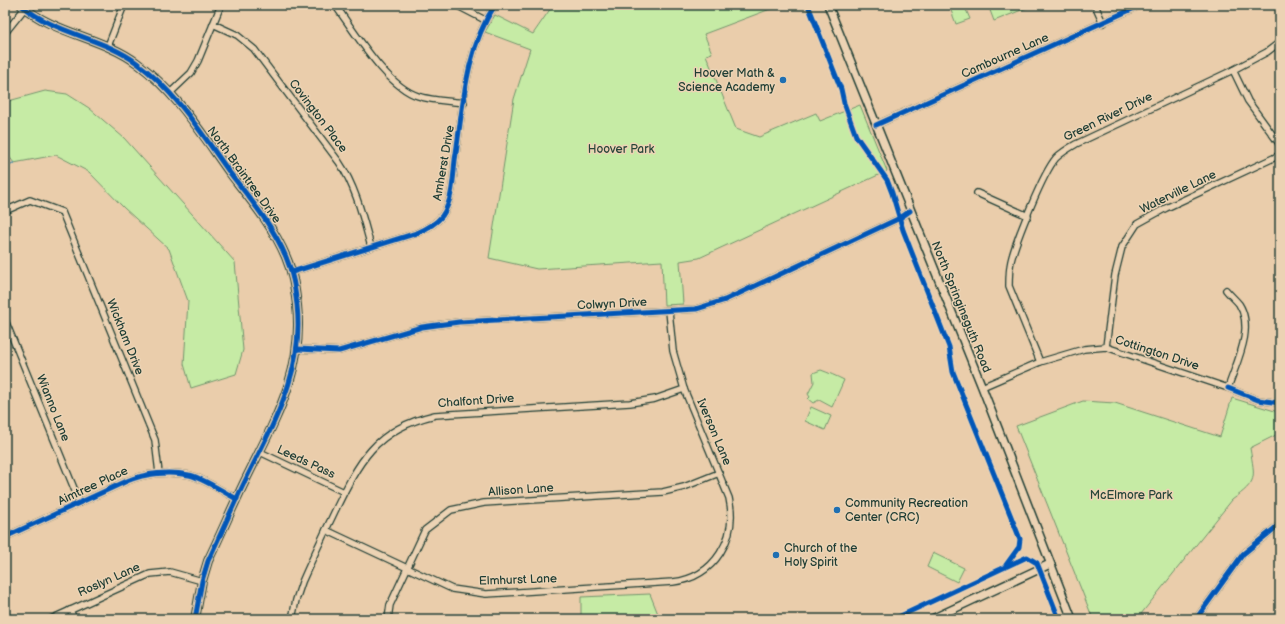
<svg xmlns="http://www.w3.org/2000/svg" width="1285" height="624" viewBox="0 0 1285 624" font-family="'Balsamiq Sans',sans-serif">
	<style>
		.green { fill: #c6eba5; stroke: #72946c }
		.lines { fill: none; stroke-linecap: round; stroke-linejoin: round }
		.stream { stroke: #6697a8; stroke-width: 2 }
		.minor-casing { stroke: #1f3d34; stroke-width: 8 }
		.tertiary-casing { stroke: #1f3d34; stroke-width: 10 }
		.minor { stroke: #ecd3b4; stroke-width: 5.5 }
		.tertiary { stroke: #ecd3b4; stroke-width: 7 }
		.cycleway-casing { stroke: #ecd3b4; stroke-width: 8 }
		.cycleway { stroke: #0057b8; stroke-width: 5 }
		.poi-dot { fill: #1f6fb2; stroke: #ecd3b4; stroke-width: 1.5 }
		.labels { text-anchor: middle; dominant-baseline: central; stroke-width: 3; stroke-linejoin: round; paint-order: stroke }
		.street-label { font-size: 12px; fill: #1f3d34; stroke: #ecd3b4 }
		.poi-label { font-size: 12px; fill: #1f3d34; stroke: #ecd3b4; text-anchor: start }
		.park-label { font-size: 12px; fill: #27463a; stroke: #ecd3b4 }
	</style>
	<rect width="100%" height="100%" fill="#eacdab"/>
	<filter id="ink" filterUnits="userSpaceOnUse"><feTurbulence type="fractalNoise" baseFrequency=".025" numOctaves="2"/><feDisplacementMap in="SourceGraphic" scale="8" xChannelSelector="R" yChannelSelector="G"/><feConvolveMatrix kernelMatrix="1 2 1 2 8 2 1 2 1" color-interpolation-filters="sRGB"/></filter>
	<g filter="url(#ink)">
		<g class="green">
			<path d="M553 5H781L704 34 712 53 706 55 736 129 759 137 816 113 820 121 860 105 887 171 699 258 680 261 683 304 664 305 662 261 537 269 489 258 514 99 530 49 485 32 495 15 533 34Z"/>
			<path d="M949 5H964L970 19 956 24Z"/>
			<path d="M988 5H1034L994 21Z"/>
			<path d="M45 91 67 94 89 108 124 138 235 262 243 350 236 374 191 388 184 364 188 301 169 249 124 208 89 172 56 155 14 163 8 155 5 154V102Z"/>
			<path d="M821 370C829 373 836 376 844 380L832 407 819 400 813 403 808 399 810 397 808 394 814 382 813 373Z"/>
			<path d="M1232 398 1278 412 1280 433 1250 448C1255 479 1258 481 1232 500L1137 619H1093L1016 426 1083 401 1115 403 1220 437Z"/>
			<path d="M811 407 831 416 825 430 805 421Z"/>
			<path d="M933 553 964 568 957 582 927 567Z"/>
			<path d="M650 594 660 619H581V597Z"/>
		</g>
		<g class="lines">
			<path class="stream" d="M5 167 14 163"/>
			<g class="minor-casing">
				<g id="minor">
					<path d="M335 5C355 32 386 86 418 96 433 101 449 101 464 103"/>
					<path d="M456 5 485 20"/>
					<path d="M1095 5 1103 23"/>
					<path d="M213 24 237 35 254 49 339 162C356 187 363 218 371 247"/>
					<path d="M5 33 25 8"/>
					<path d="M108 46 124 5"/>
					<path d="M1233 70 1248 101 1280 145"/>
					<path d="M170 93 191 73 198 61 221 5"/>
					<path d="M876 125 1141 5"/>
					<path d="M977 193 1028 216"/>
					<path d="M5 211 30 200 62 212 155 440 159 473"/>
					<path d="M292 272 417 233C426 229 436 224 442 216 453 200 453 178 455 160 463 108 465 50 495 5"/>
					<path d="M1226 290C1230 295 1235 299 1239 304 1255 329 1236 363 1228 388"/>
					<path d="M5 320 80 503"/>
					<path d="M1106 347 1115 275 1122 247 1137 224 1166 208 1280 155"/>
					<path d="M298 349 339 351 422 327 459 322 696 309 725 300 900 218 910 211"/>
					<path d="M1040 362 1009 286C1009 277 1009 270 1011 261 1016 240 1043 173 1056 158 1062 152 1069 148 1076 144L1233 70 1267 52 1280 42"/>
					<path d="M982 387 1040 362 1084 349 1106 347 1228 388 1258 400 1280 403"/>
					<path d="M260 452 344 492"/>
					<path d="M326 530 452 589 486 594 673 582C715 577 738 538 729 498L684 389 673 351 669 311"/>
					<path d="M5 537 127 481C146 473 169 471 189 475 201 477 225 493 237 499"/>
					<path d="M70 610 74 619"/>
					<path d="M51 619 150 574 170 572 202 581"/>
					<path d="M292 619 296 600 302 582C312 559 323 536 334 513 359 461 375 429 435 415L630 403 655 399 684 389"/>
					<path d="M388 619 390 605 425 530 451 510 484 503 663 492 684 487 719 473"/>
					<path d="M1196 619 1243 554 1280 524"/>
				</g>
			</g>
			<g class="tertiary-casing">
				<g id="tertiary">
					<path d="M21 5C54 34 102 37 137 63 176 92 202 134 230 173 251 200 273 226 286 257 293 273 295 289 297 305 304 371 276 418 248 475 234 503 222 532 208 561L202 581 195 619"/>
					<path d="M828 5 982 387 1072 619"/>
					<path d="M932 619 1050 564"/>
				</g>
			</g>
			<use href="#minor" class="minor"/>
			<use href="#tertiary" class="tertiary"/>
			<g class="cycleway-casing">
				<g id="cycleway">
					<path d="M21 5C54 34 102 37 137 63 176 92 202 134 230 173 251 200 273 226 286 257 293 273 295 289 297 305 304 371 276 418 248 475 234 503 222 532 208 561L202 581 195 619"/>
					<path d="M808 5 841 89 844 103 856 136 887 180 892 193 903 230 949 347 953 372 1020 539 1019 547 1006 565"/>
					<path d="M876 125 1141 5"/>
					<path d="M292 272 417 233C426 229 436 224 442 216 453 200 453 178 455 160 463 108 465 50 495 5"/>
					<path d="M298 349 339 351 422 327 459 322 696 309 725 300 900 218 910 211"/>
					<path d="M1228 388 1258 400 1280 403"/>
					<path d="M5 537 127 481C146 473 169 471 189 475 201 477 225 493 237 499"/>
					<path d="M894 619 1027 557 1037 563 1059 619"/>
					<path d="M1196 619 1243 554 1280 524"/>
				</g>
			</g>
			<use href="#cycleway" class="cycleway"/>
		</g>
	</g>
	<g class="poi-dot">
		<circle cx="783" cy="80" r="4"/>
		<circle cx="837" cy="510" r="4"/>
		<circle cx="776" cy="555" r="4"/>
	</g>
	<g class="labels">
		<g class="street-label">
			<text transform="translate(1005 56) rotate(-24)">Cambourne Lane</text>
			<text transform="translate(318 116) rotate(53)">Covington Place</text>
			<text transform="translate(1108 117) rotate(-26)">Green River Drive</text>
			<text transform="translate(444 163) rotate(-80)">Amherst Drive</text>
			<text transform="translate(244 175) rotate(54)">North Braintree Drive</text>
			<text transform="translate(1178 192) rotate(-26)">Waterville Lane</text>
			<text transform="translate(612 304) rotate(-3)">Colwyn Drive</text>
			<text transform="translate(961 307) rotate(68)">North Springinsguth Road</text>
			<text transform="translate(125 337) rotate(68)">Wickham Drive</text>
			<text transform="translate(1157 353) rotate(18)">Cottington Drive</text>
			<text transform="translate(476 401) rotate(-4)">Chalfont Drive</text>
			<text transform="translate(53 408) rotate(68)">Wianno Lane</text>
			<text transform="translate(714 432) rotate(67)">Iverson Lane</text>
			<text transform="translate(306 462) rotate(25)">Leeds Pass</text>
			<text transform="translate(93 486) rotate(-25)">Aimtree Place</text>
			<text transform="translate(521 490) rotate(-4)">Allison Lane</text>
			<text transform="translate(109 580) rotate(-24)">Roslyn Lane</text>
			<text transform="translate(518 580) rotate(-2)">Elmhurst Lane</text>
		</g>
		<g class="poi-label">
			<text x="775" y="73" text-anchor="end">Hoover Math &amp;<tspan x="775" dy="14">Science Academy</tspan></text>
			<text x="845" y="503">Community Recreation<tspan x="845" dy="14">Center (CRC)</tspan></text>
			<text x="784" y="548">Church of the<tspan x="784" dy="14">Holy Spirit</tspan></text>
		</g>
		<g class="park-label">
			<text x="621" y="149">Hoover Park</text>
			<text x="1131" y="495">McElmore Park</text>
		</g>
	</g>
	<rect width="1285" height="624" fill="none" stroke="#ecd3b4" stroke-width="20"/>
	<rect x="10" y="10" width="1265" height="604" fill="none" stroke="#1f3d34" stroke-width="1.5" filter="url(#ink)"/>
</svg>
